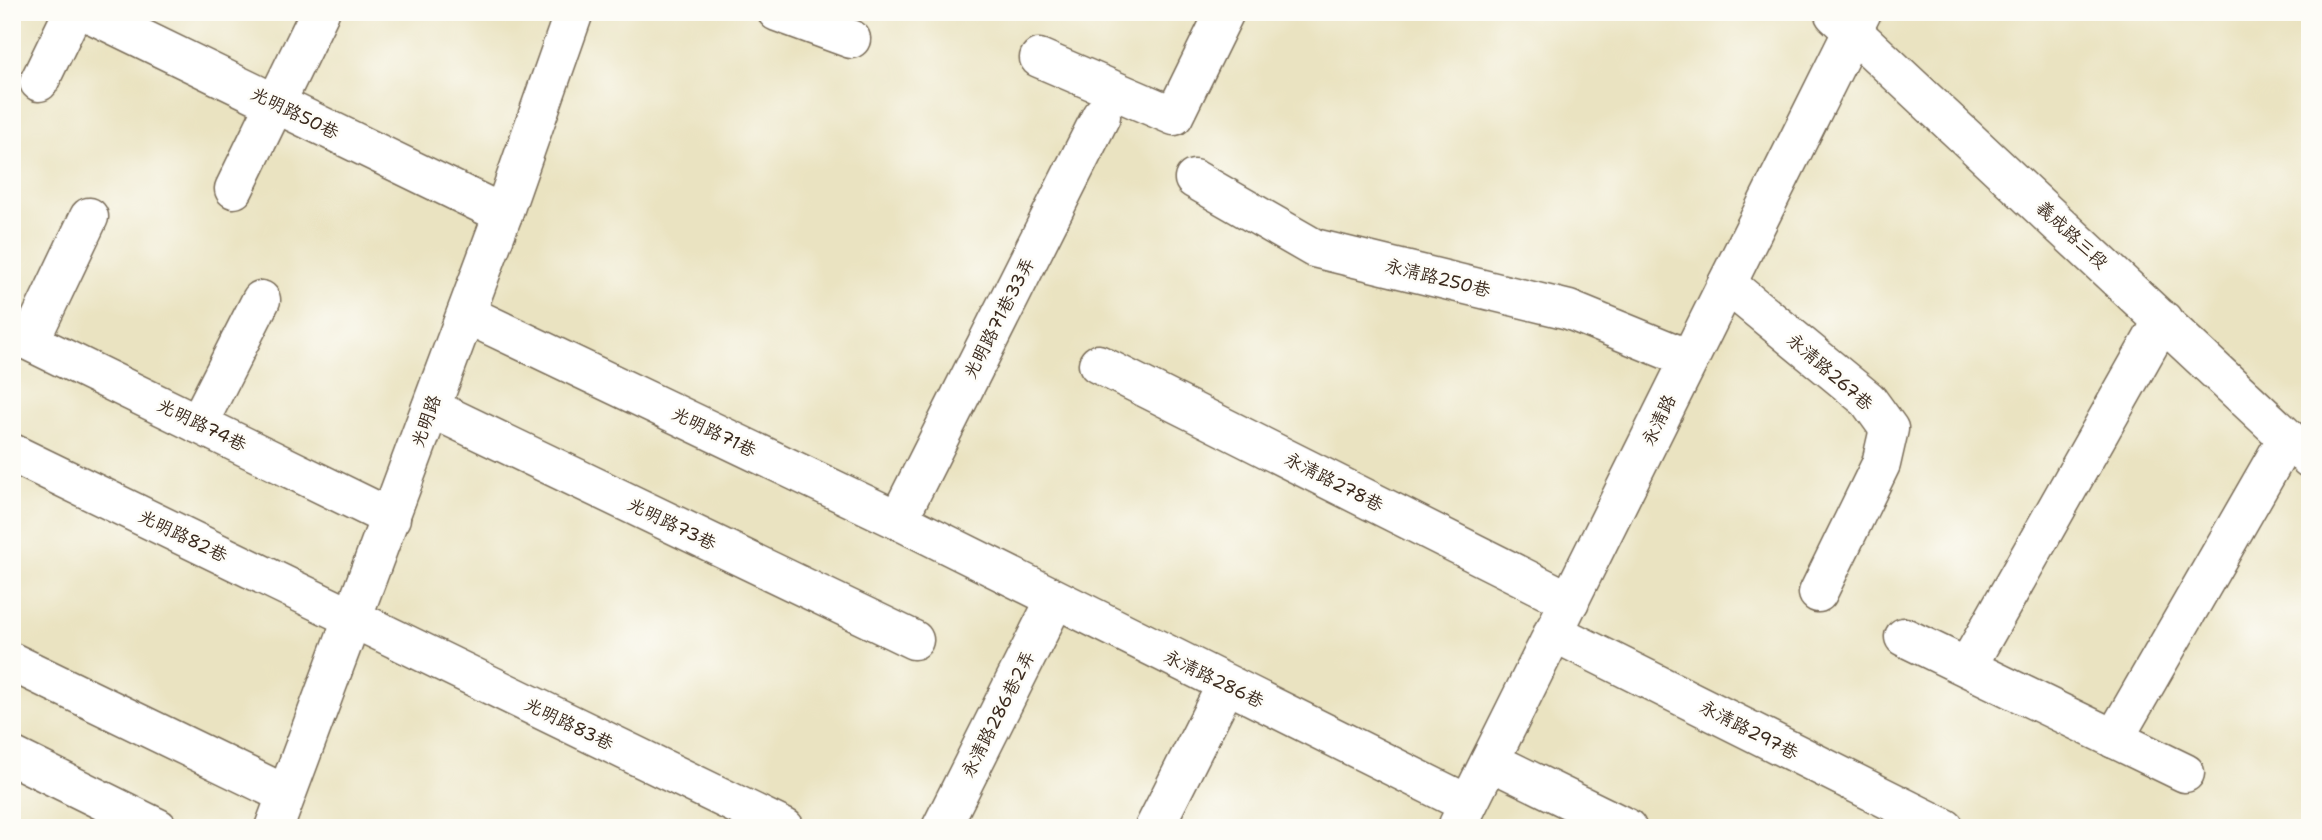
<svg xmlns="http://www.w3.org/2000/svg" width="2322" height="840" viewBox="0 0 2322 840" font-family="'Shantell Sans','LXGW WenKai TC',sans-serif">
	<style>
		.lines { fill: none; stroke-linecap: round; stroke-linejoin: round }
		.minor-casing { stroke: #786b57; stroke-width: 41 }
		.minor { stroke: #fff; stroke-width: 38 }
		.labels { text-anchor: middle; dominant-baseline: central; stroke-width: 5; stroke-linejoin: round; paint-order: stroke }
		.street-label { font-size: 18px; fill: #3b2a1e; stroke: #fdfcf7 }
	</style>
	<rect width="100%" height="100%" fill="#fdfcf7"/>
	<filter id="ink" filterUnits="userSpaceOnUse"><feTurbulence type="fractalNoise" baseFrequency=".0143" numOctaves="2"/><feDisplacementMap in="SourceGraphic" scale="14" xChannelSelector="R" yChannelSelector="G"/><feConvolveMatrix kernelMatrix="1 2 1 2 8 2 1 2 1" color-interpolation-filters="sRGB"/></filter>
	<filter id="wash" filterUnits="userSpaceOnUse"><feTurbulence type="fractalNoise" baseFrequency=".00686" numOctaves="4" result="noise"/><feDisplacementMap in="SourceGraphic" scale="28" xChannelSelector="R" yChannelSelector="G"/><feGaussianBlur stdDeviation="1.57" result="paint"/><feColorMatrix in="noise" values="0 0 0 0 0 0 0 0 0 0 0 0 0 0 0 0 0 1.4 0 .05"/><feComposite in="paint" operator="in"/></filter>
	<g filter="url(#wash)">
		<rect width="100%" height="100%" fill="#eae3c1"/>
	</g>
	<g filter="url(#ink)">
		<g class="lines">
			<g class="minor-casing">
				<g id="minor">
					<path d="M87 12 503 214"/>
					<path d="M777 12 851 39"/>
					<path d="M1834 14 2310 459"/>
					<path d="M1039 58 1174 116 1225 12"/>
					<path d="M39 82 73 12"/>
					<path d="M1194 179 1314 248 1569 310 1689 359"/>
					<path d="M234 189 320 12"/>
					<path d="M1727 284 1868 400 1889 429 1881 464 1818 593"/>
					<path d="M466 314 898 520 1468 804"/>
					<path d="M12 333 391 518"/>
					<path d="M30 341 89 217"/>
					<path d="M1098 364 1570 601"/>
					<path d="M431 408 914 640"/>
					<path d="M198 424 261 300"/>
					<path d="M12 453 785 828"/>
					<path d="M898 520 1101 116"/>
					<path d="M1553 632 1945 828"/>
					<path d="M1904 637 2185 773"/>
					<path d="M12 662 285 794"/>
					<path d="M1967 667 2163 320"/>
					<path d="M2114 739 2287 438"/>
					<path d="M12 756 158 828"/>
					<path d="M1490 761 1627 828"/>
					<path d="M1458 825 1862 12"/>
					<path d="M274 828 503 214 574 12"/>
					<path d="M941 828 1055 600"/>
					<path d="M1154 828 1226 685"/>
				</g>
			</g>
			<use href="#minor" class="minor"/>
		</g>
	</g>
	<g class="labels">
		<g class="street-label">
			<text transform="translate(295 113) rotate(26)">光明路50巷</text>
			<text transform="translate(2072 235) rotate(43)">義成路三段</text>
			<text transform="translate(1438 278) rotate(14)">永清路250巷</text>
			<text transform="translate(999 318) rotate(-63)">光明路71巷33弄</text>
			<text transform="translate(1830 372) rotate(41)">永清路267巷</text>
			<text transform="translate(1659 420) rotate(-64)">永清路</text>
			<text transform="translate(426 421) rotate(-70)">光明路</text>
			<text transform="translate(202 425) rotate(26)">光明路74巷</text>
			<text transform="translate(714 432) rotate(26)">光明路71巷</text>
			<text transform="translate(1334 482) rotate(27)">永清路278巷</text>
			<text transform="translate(672 524) rotate(26)">光明路73巷</text>
			<text transform="translate(183 536) rotate(26)">光明路82巷</text>
			<text transform="translate(1214 679) rotate(26)">永清路286巷</text>
			<text transform="translate(998 714) rotate(-63)">永清路286巷2弄</text>
			<text transform="translate(569 724) rotate(26)">光明路83巷</text>
			<text transform="translate(1749 730) rotate(27)">永清路297巷</text>
		</g>
	</g>
	<rect width="2322" height="840" fill="none" stroke="#fdfcf7" stroke-width="42"/>
</svg>
